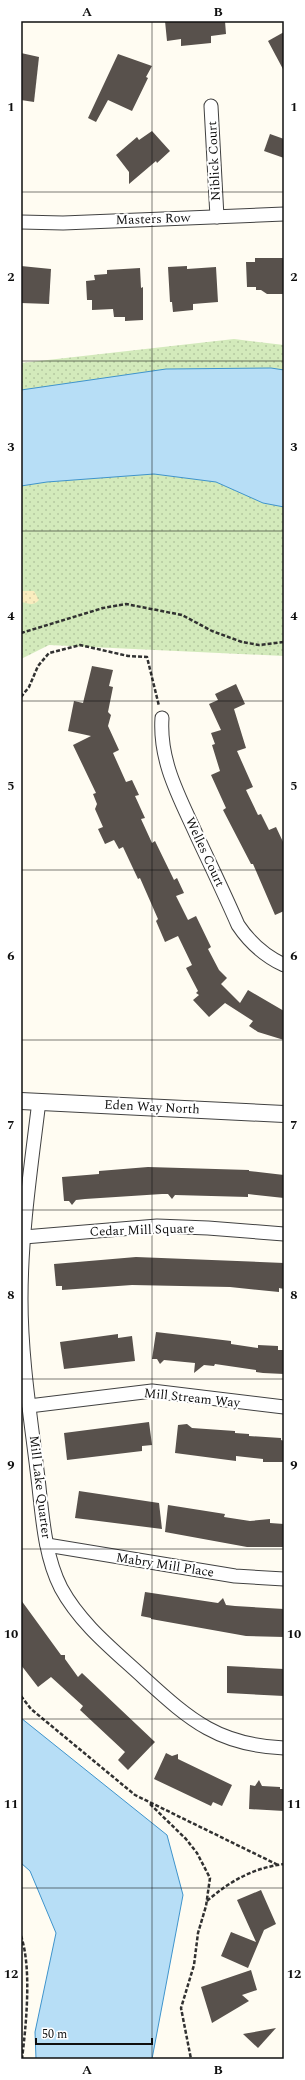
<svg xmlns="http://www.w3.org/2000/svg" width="305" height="2080" viewBox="0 0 305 2080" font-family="Spectral,serif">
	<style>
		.grass { fill: url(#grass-dots) }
		.sand { fill: url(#sand-dots) }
		.water { fill: #b7def6; stroke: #3f94cc }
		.building { fill: #58514c }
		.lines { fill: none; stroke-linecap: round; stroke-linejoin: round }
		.minor-casing { stroke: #424242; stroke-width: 15 }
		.tertiary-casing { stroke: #424242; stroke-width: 18 }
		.path { stroke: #313131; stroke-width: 2.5; stroke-dasharray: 4 2; stroke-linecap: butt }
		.minor { stroke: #fff; stroke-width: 13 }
		.tertiary { stroke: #fff; stroke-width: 16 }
		.grid { fill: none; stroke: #0f0f0f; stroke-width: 1; stroke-opacity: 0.55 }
		.labels { text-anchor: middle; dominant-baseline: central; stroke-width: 4; stroke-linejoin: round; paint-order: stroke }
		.street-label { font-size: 13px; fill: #0f0f0f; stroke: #fff }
		.neatline { fill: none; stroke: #0f0f0f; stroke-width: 1.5 }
		.grid-label { font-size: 13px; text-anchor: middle; font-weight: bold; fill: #0f0f0f }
	</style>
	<defs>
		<pattern id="grass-dots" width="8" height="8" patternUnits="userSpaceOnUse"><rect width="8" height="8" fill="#d3eabb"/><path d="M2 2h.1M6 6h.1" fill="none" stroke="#b4c8a0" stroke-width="1.8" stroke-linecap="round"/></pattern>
		<pattern id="sand-dots" width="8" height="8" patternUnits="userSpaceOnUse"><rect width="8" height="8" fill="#faedbf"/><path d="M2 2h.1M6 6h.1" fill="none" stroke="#d5caa3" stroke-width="1.8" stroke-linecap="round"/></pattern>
	</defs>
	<rect width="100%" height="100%" fill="#fffcf2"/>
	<path class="grass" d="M234 339 284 345V656L49 645 21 659V363Z"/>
	<path class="sand" d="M21 591H34L39 600C32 607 29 603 21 602Z"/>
	<g class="water">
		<path d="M271 368 284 370V507L263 503 216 482 154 474 47 482 21 486V390L166 369Z"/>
		<path d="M21 1718 167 1835 183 1895 152 2059H36L35 2032 56 1933 30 1871 21 1863Z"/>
	</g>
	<g class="building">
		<path d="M165 21H225L226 34 211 36V43L181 46V39L167 41Z"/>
		<path d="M284 32V71L268 41Z"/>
		<path d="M21 53 39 57 34 102 21 100Z"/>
		<path d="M118 54 152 66 146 77 148 78 132 111 108 100 96 122 88 118Z"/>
		<path d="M152 131 170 151 157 163 156 161 129 184V172L116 155 137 137 139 140Z"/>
		<path d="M270 134 284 139V158L264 151Z"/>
		<path d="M255 258H284V294H267L261 290H256V287H247L246 262H255Z"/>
		<path d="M21 266 51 269 49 304 21 303Z"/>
		<path d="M187 266V269L216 267 218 302 193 304V310L173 312 172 302H170L168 267Z"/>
		<path d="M140 268 141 288 143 287V320L125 321V317H114L113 309 92 310V300H87L86 281 95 280 94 275 107 274V270Z"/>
		<path d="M92 666 113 670 109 686 113 687 108 712 111 715 108 726 119 750 113 753 126 782 132 780 139 795 135 796 145 818 141 819 152 843 155 841 174 880 177 878 184 893 176 896 188 920 196 916 211 947 208 949 219 970 227 978 221 984 240 1003 248 990 284 1011V1040L258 1032 249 1026 253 1021 225 1003 209 1017 193 1000 199 995 196 993 198 991 186 968 192 965 178 936 165 942 156 921 158 919 140 878 138 879 123 847 119 849 114 840 105 844 98 829 103 827 95 809 97 804 93 794 96 793 73 745 91 736 68 731 74 701 83 703Z"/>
		<path d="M236 684 245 704 234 709 246 748 237 751 253 787 246 790 258 815 261 814 269 830 276 827 284 844V911L275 915 253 864H251L223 810 226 808 211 775 220 771 212 745 215 744 211 733 221 730 209 704 218 700 215 694Z"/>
		<path d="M148 1167 249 1170V1171L284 1175V1198L248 1194V1197L175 1195 172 1199 168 1194H162L85 1199 76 1200 72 1205 69 1201H64L62 1177 99 1174V1171Z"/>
		<path d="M136 1257 284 1263V1289L279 1288V1292L230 1287 132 1285 62 1290V1286H56L54 1264Z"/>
		<path d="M156 1332 231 1341V1344L258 1348V1345L278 1346V1350H284V1374L263 1373 256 1372V1370L215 1364 214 1366 204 1365 194 1373 195 1363 164 1360 160 1364 157 1359H152Z"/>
		<path d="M118 1334V1338L132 1336 135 1361 64 1369 60 1342Z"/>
		<path d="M149 1422 152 1445 142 1446V1451L67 1460 64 1433Z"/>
		<path d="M187 1424 192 1428 235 1431V1433L249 1434V1436L281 1438V1440L284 1441V1462H263V1459L236 1456V1461L175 1453 178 1425Z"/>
		<path d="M79 1491 159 1503 162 1529 75 1518Z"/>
		<path d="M168 1505 225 1514 224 1517 250 1521 270 1519V1523L284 1524V1547H247L165 1532Z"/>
		<path d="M145 1592 218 1603 223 1598 226 1605 235 1606 284 1609V1637L246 1636 151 1619V1618L141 1616Z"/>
		<path d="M21 1600 61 1655H65V1659L78 1677 82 1673 155 1742 128 1770 118 1760 125 1752 80 1710 83 1706 51 1677 38 1687 21 1665Z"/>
		<path d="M227 1666 284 1669V1696L227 1693Z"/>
		<path d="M166 1753 172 1756 178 1754V1759L232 1785 222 1806 213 1802 211 1806 154 1779Z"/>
		<path d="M259 1780 262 1786 280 1787V1789H284V1811L249 1809 250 1785 255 1786Z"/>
		<path d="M261 1890 276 1924 264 1930 248 1968 221 1956 231 1932 256 1942 237 1900Z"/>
		<path d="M251 1970 257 1990 242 1995 249 2001 212 2023 201 1987Z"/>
		<path d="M276 2028 258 2048 243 2034Z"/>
	</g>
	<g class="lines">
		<g class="minor-casing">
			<g id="minor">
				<path d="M211 106 217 217"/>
				<path d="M21 222 63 223 284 214"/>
				<path d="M162 718C159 762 180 798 197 836 211 866 225 895 238 925 250 943 265 956 284 965"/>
				<path d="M39 1101C31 1167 21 1233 21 1299 21 1357 30 1413 37 1470 42 1508 43 1553 61 1588 81 1625 115 1651 145 1679 191 1721 219 1745 284 1748"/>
				<path d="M24 1237 157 1226 208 1228 284 1234"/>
				<path d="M29 1406 152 1391 284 1407"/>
				<path d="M47 1545 235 1576 284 1579"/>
			</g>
		</g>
		<g class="tertiary-casing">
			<path id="tertiary" d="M21 1101 284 1114"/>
		</g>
		<g class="path">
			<path d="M21 633 103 608 126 604 182 615 212 631 242 642 259 645 284 642"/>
			<path d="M21 697 29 687 38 666 49 653 80 645 128 656 147 657 159 706"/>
			<path d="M21 1696 31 1709 135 1795 278 1865"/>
			<path d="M150 1804 186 1839 197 1853 210 1878 206 1906 198 1933 194 1965 181 2008 191 2059"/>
			<path d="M207 1901C230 1881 253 1868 284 1864"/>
			<path d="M21 1936C32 1968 26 2026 22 2059"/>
		</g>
		<use href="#minor" class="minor"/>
		<use href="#tertiary" class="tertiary"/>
	</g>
	<path class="grid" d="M152 21V2059M21 192H284M21 361H284M21 531H284M21 701H284M21 870H284M21 1040H284M21 1210H284M21 1379H284M21 1549H284M21 1719H284M21 1888H284"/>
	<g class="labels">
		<g class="street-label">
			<text transform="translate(214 161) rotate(-93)">Niblick Court</text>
			<text transform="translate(153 219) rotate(-2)">Masters Row</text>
			<text transform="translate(205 852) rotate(65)">Welles Court</text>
			<text transform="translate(152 1107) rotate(3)">Eden Way North</text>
			<text transform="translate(142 1230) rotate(-2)">Cedar Mill Square</text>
			<text transform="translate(192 1398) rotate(6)">Mill Stream Way</text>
			<text transform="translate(40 1487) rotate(83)">Mill Lake Quarter</text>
			<text transform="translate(165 1565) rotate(9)">Mabry Mill Place</text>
		</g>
	</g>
	<rect width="305" height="2080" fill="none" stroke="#ffffff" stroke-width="44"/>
	<path d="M36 2038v6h116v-6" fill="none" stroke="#0f0f0f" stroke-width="2"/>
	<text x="42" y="2038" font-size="12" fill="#0f0f0f" stroke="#ffffff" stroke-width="3" paint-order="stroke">50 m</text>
	<rect x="22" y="22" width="261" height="2036" class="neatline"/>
	<g class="grid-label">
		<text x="87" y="16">A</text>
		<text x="218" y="16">B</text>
		<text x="11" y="111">1</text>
		<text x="294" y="111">1</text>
		<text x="11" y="281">2</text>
		<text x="294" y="281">2</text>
		<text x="11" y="451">3</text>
		<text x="294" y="451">3</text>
		<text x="11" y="620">4</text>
		<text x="294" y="620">4</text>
		<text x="11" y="790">5</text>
		<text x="294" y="790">5</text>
		<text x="11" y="960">6</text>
		<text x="294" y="960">6</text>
		<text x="11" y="1129">7</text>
		<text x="294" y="1129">7</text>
		<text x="11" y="1299">8</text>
		<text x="294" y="1299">8</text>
		<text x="11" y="1469">9</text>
		<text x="294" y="1469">9</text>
		<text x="11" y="1638">10</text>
		<text x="294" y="1638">10</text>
		<text x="11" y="1808">11</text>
		<text x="294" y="1808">11</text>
		<text x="11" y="1978">12</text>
		<text x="294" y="1978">12</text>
		<text x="87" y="2074">A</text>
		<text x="218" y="2074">B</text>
	</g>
</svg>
